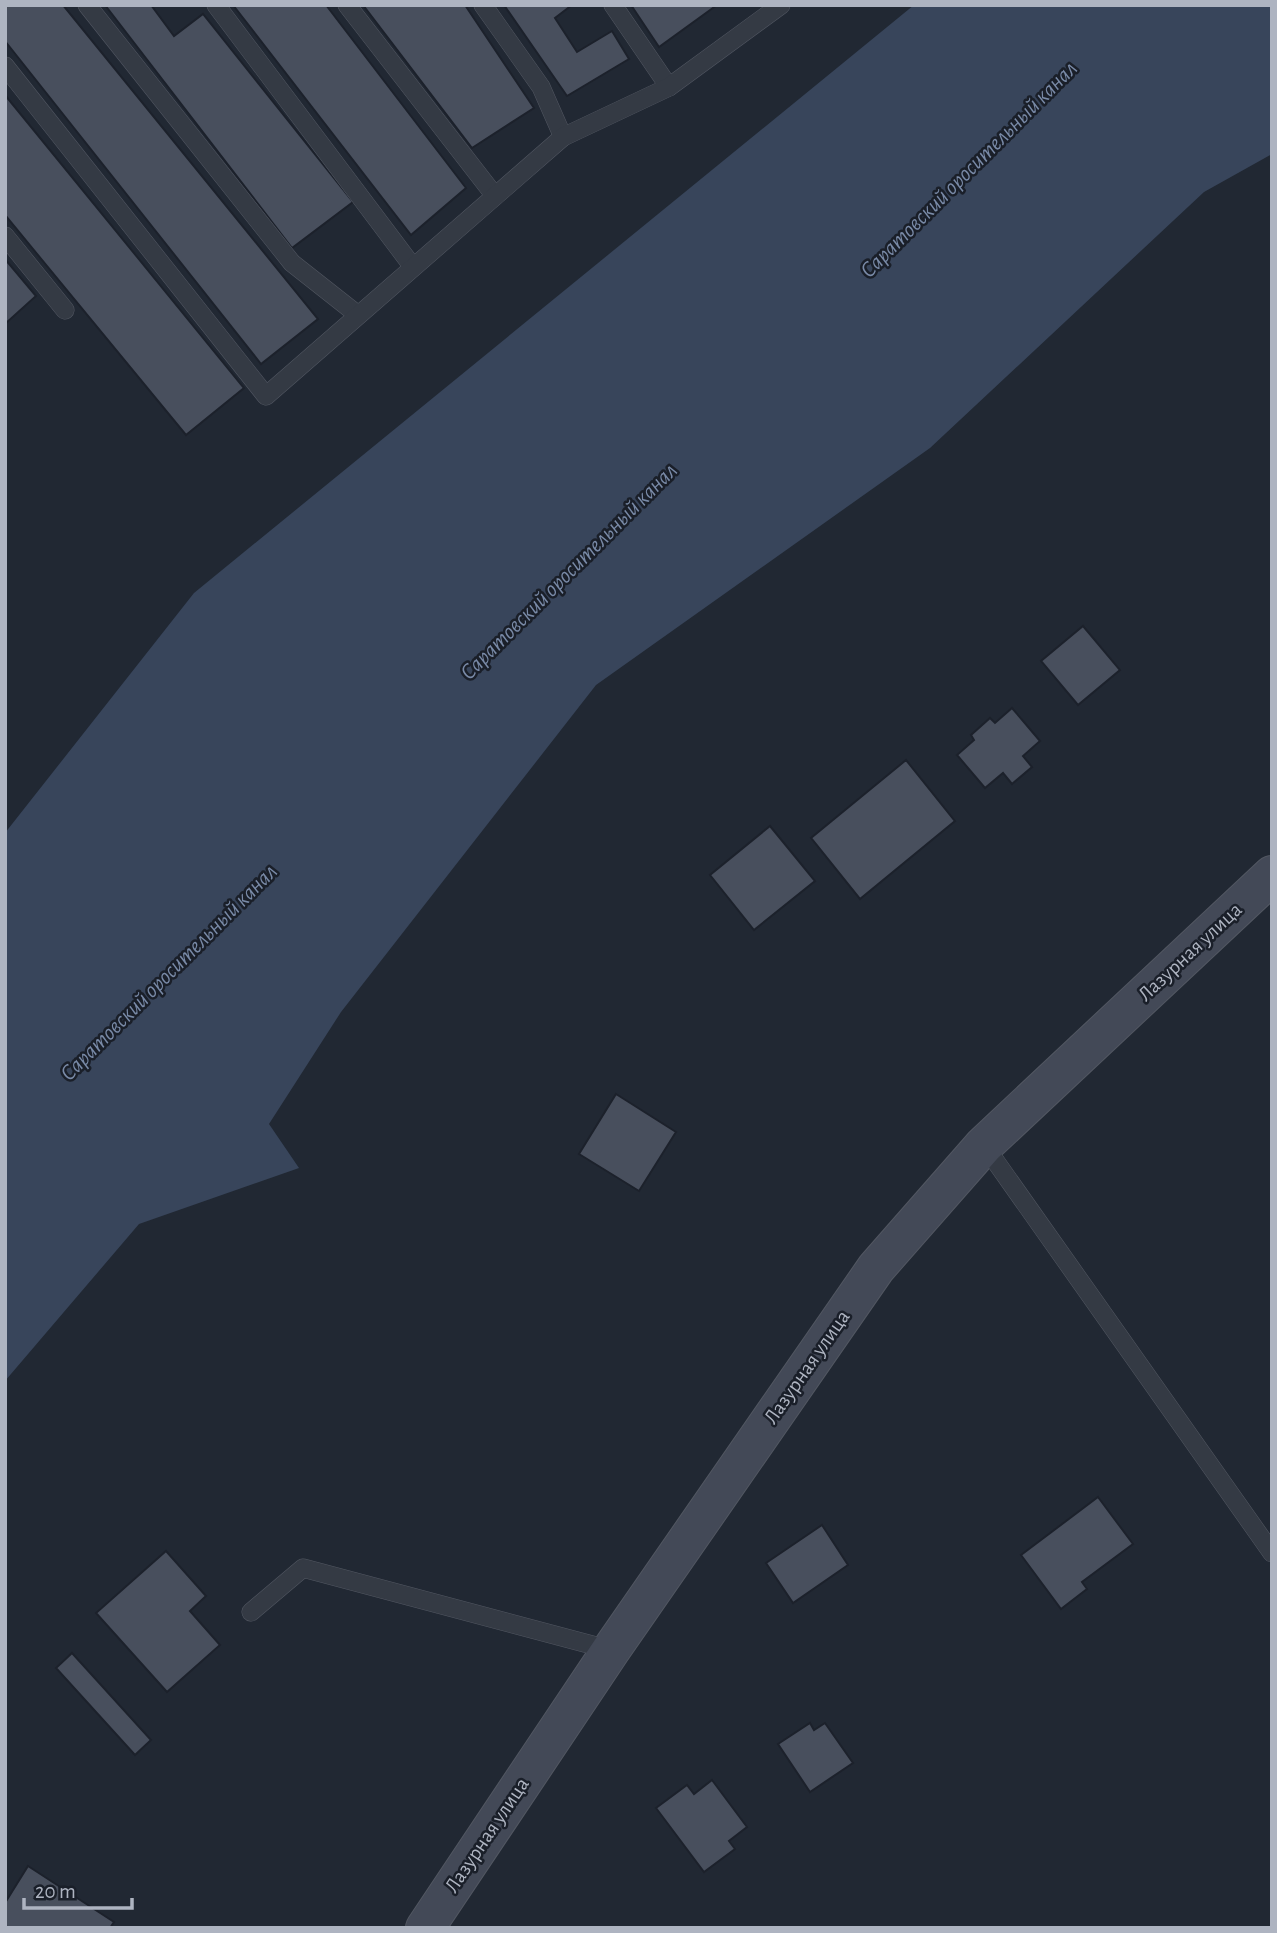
<svg xmlns="http://www.w3.org/2000/svg" width="1277" height="1933" viewBox="0 0 1277 1933" font-family="'Alegreya Sans',sans-serif">
	<style>
		.water { fill: #38455b }
		.building { fill: #484f5d; stroke: #1c212b; stroke-width: 2 }
		.lines { fill: none; stroke-linecap: round; stroke-linejoin: round }
		.lane-casing { stroke: #525762; stroke-width: 19 }
		.secondary-casing { stroke: #525762; stroke-width: 40 }
		.lane { stroke: #343a44; stroke-width: 18 }
		.secondary { stroke: #434957; stroke-width: 38 }
		.labels { text-anchor: middle; dominant-baseline: central; stroke-width: 5; stroke-linejoin: round; paint-order: stroke }
		.street-label { font-size: 21px; fill: #aeb4c1; stroke: #1a1f29 }
		.water-label { font-size: 23px; font-style: italic; fill: #798aa7; stroke: #1a1f29 }
	</style>
	<rect width="100%" height="100%" fill="#212833"/>
	<path class="water" d="M914 5H1272V154L1204 192 930 448 596 685 341 1012 269 1124 299 1168 139 1224 5 1381V833L194 593Z"/>
	<g class="building">
		<path d="M5 5H63L318 319 261 364 5 41Z"/>
		<path d="M105 5H151L174 36 203 14 353 202 292 248Z"/>
		<path d="M233 5H326L466 188 411 235Z"/>
		<path d="M363 5H465L534 108 472 148Z"/>
		<path d="M504 5H572L555 18 577 52 612 31 629 59 567 96Z"/>
		<path d="M631 5H717L659 47Z"/>
		<path d="M5 95 244 388 186 435 5 215Z"/>
		<path d="M5 259 36 296 5 324Z"/>
		<path d="M1083 626 1120 670 1078 705 1041 661Z"/>
		<path d="M1012 708 1040 741 1023 756 1032 767 1012 784 1003 773 985 788 957 755 974 740 971 735 990 718 995 723Z"/>
		<path d="M906 760 955 821 860 899 811 838Z"/>
		<path d="M770 826 815 881 754 930 710 875Z"/>
		<path d="M616 1094 676 1132 639 1191 579 1154Z"/>
		<path d="M1098 1497 1133 1544 1082 1582 1087 1589 1061 1609 1021 1555Z"/>
		<path d="M822 1525 848 1565 793 1603 766 1563Z"/>
		<path d="M166 1551 206 1596 190 1611 220 1645 167 1692 96 1613Z"/>
		<path d="M72 1653 151 1740 135 1755 56 1668Z"/>
		<path d="M810 1723 814 1730 825 1723 853 1763 810 1792 778 1744Z"/>
		<path d="M712 1780 747 1827 729 1841 735 1849 704 1872 656 1808 687 1785 694 1794Z"/>
		<path d="M28 1866 114 1922 110 1928H5V1903Z"/>
	</g>
	<g class="lines">
		<g class="lane-casing">
			<g id="lane">
				<path d="M87 5 292 263 358 315"/>
				<path d="M216 5 413 267"/>
				<path d="M347 5 495 196"/>
				<path d="M483 5 541 87 563 137"/>
				<path d="M613 5 669 87"/>
				<path d="M5 66 266 396 563 137 669 87 781 5"/>
				<path d="M5 236 65 310"/>
				<path d="M984 1145 1272 1553"/>
				<path d="M251 1612 303 1568 611 1650"/>
			</g>
		</g>
		<g class="secondary-casing">
			<path id="secondary" d="M425 1928 611 1650 876 1268 984 1145 1272 875"/>
		</g>
		<use href="#lane" class="lane"/>
		<use href="#secondary" class="secondary"/>
	</g>
	<g class="labels">
		<g class="street-label">
			<text transform="translate(1190 952) rotate(-43)">Лазурная улица</text>
			<text transform="translate(807 1367) rotate(-55)">Лазурная улица</text>
			<text transform="translate(487 1835) rotate(-56)">Лазурная улица</text>
		</g>
		<g class="water-label">
			<text transform="translate(969 170) rotate(-45)">Саратовский оросительный канал</text>
			<text transform="translate(569 572) rotate(-45)">Саратовский оросительный канал</text>
			<text transform="translate(169 973) rotate(-45)">Саратовский оросительный канал</text>
		</g>
	</g>
	<rect width="1277" height="1933" fill="none" stroke="#aeb4c1" stroke-width="14"/>
	<path d="M24 1898v10h108v-10" fill="none" stroke="#aeb4c1" stroke-width="3.5"/>
	<text x="35" y="1898" font-size="21" fill="#aeb4c1" stroke="#1a1f29" stroke-width="5" paint-order="stroke">20 m</text>
</svg>
